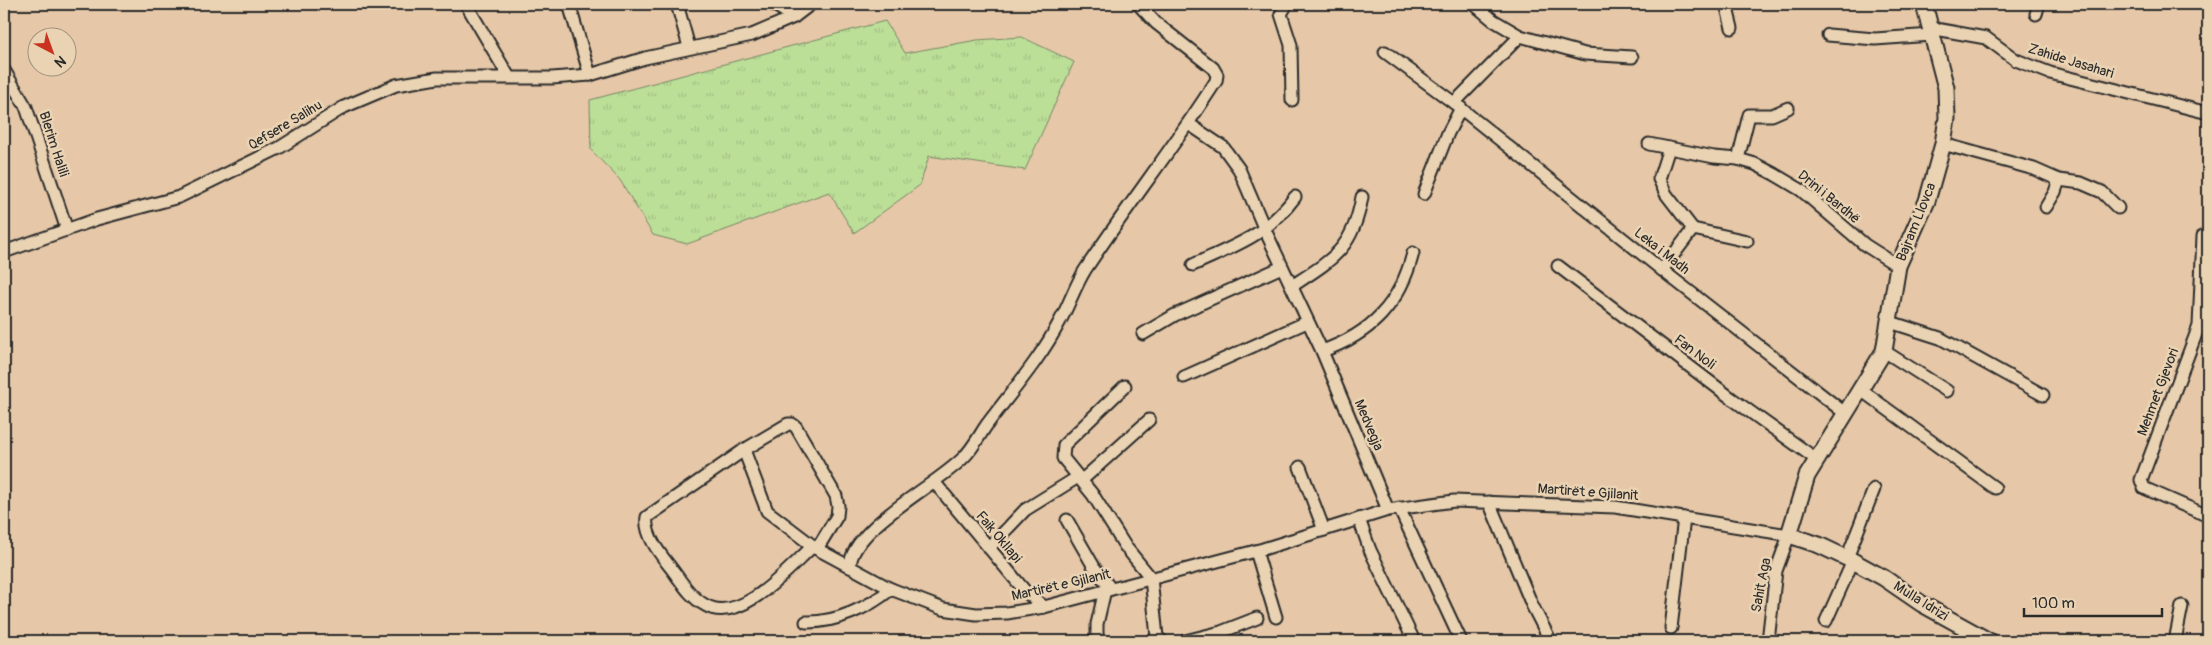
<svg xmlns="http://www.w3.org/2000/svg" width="2212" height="645" viewBox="0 0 2212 645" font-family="Pangolin,sans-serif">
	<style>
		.grass { fill: url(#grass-tufts); stroke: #748562 }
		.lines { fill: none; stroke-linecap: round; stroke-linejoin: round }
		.street-casing { stroke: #2b2b2b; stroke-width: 15 }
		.secondary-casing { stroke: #2b2b2b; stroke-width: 19 }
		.street { stroke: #ead3b3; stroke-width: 11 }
		.secondary { stroke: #ead3b3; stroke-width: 15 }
		.labels { text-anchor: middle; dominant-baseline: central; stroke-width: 5; stroke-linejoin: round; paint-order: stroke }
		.street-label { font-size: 14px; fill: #2b2b2b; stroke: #ead3b3 }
	</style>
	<defs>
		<pattern id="grass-tufts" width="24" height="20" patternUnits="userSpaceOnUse" patternTransform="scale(1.25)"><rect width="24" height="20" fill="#bcdf98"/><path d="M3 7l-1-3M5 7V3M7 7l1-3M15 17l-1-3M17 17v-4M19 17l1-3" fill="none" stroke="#a2c083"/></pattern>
	</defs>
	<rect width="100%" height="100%" fill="#e6c8a8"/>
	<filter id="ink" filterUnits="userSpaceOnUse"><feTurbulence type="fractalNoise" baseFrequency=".02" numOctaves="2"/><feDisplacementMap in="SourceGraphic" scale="10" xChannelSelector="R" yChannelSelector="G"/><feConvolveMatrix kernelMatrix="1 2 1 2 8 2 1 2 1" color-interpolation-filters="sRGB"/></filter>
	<g filter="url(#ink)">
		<path class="grass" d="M885 21 905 53 977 40 1022 37 1074 62 1025 170 929 156 920 185 854 233 829 192 687 244 653 235 620 180 591 150 590 100Z"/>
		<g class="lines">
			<g class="street-casing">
				<g id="street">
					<path d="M466 4 509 77"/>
					<path d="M569 4 590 75"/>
					<path d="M677 4 689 47"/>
					<path d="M773 4 794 17"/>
					<path d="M1287 4 1281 14 1291 45 1292 100"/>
					<path d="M1474 4 1493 20 1520 36"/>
					<path d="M1726 4 1732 28"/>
					<path d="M2036 14 2039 4"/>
					<path d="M1930 28 1986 38 2016 60 2050 73 2208 113"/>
					<path d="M1828 35 1875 39 1932 35"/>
					<path d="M1385 52 1454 103"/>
					<path d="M1632 57 1585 54 1520 36 1454 103 1662 270 1846 414"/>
					<path d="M4 70 26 107 67 230"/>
					<path d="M1189 124 1223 147 1239 169 1265 230 1322 351 1388 510"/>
					<path d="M1649 144 1669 148"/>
					<path d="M1943 144 2034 169 2059 180 2081 183 2102 192 2118 208"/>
					<path d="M1738 159 1749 115H1772L1788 108"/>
					<path d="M1424 194 1448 133 1461 108"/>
					<path d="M2046 207 2055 192 2059 180"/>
					<path d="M1693 229 1666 194 1659 179 1669 148 1714 157 1738 159 1755 164 1774 174 1801 190 1865 245 1898 266"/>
					<path d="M2203 236 2199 326 2141 480 2144 488 2208 516"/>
					<path d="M4 252 97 219 179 197 279 148 344 107 396 85 437 78H552L590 75 645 58 752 35 794 17 811 4"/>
					<path d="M1193 265C1236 245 1266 236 1295 197"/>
					<path d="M1558 266 1731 398 1816 459"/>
					<path d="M1662 270 1693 229 1747 241"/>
					<path d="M1292 286C1333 259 1353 249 1362 197"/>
					<path d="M1890 322 1940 338 2043 395"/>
					<path d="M1143 334 1175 315 1282 267"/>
					<path d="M1322 351C1371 334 1400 304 1413 253"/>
					<path d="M1884 351 1947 391"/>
					<path d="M1184 377 1307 322"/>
					<path d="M1125 386 1064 445 1063 458 1093 495 1125 546 1151 578 1157 637 1162 641"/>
					<path d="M1861 390 1995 488"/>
					<path d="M744 450 767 511 817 549 891 589 943 609 976 614 1007 613 1044 607 1263 549 1388 510 1454 501 1615 507 1789 535 1776 571 1768 641"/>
					<path d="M1300 467 1324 530"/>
					<path d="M1082 480 1149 420"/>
					<path d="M935 483 1025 591 1044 607"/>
					<path d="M1489 502 1532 605 1550 640"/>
					<path d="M1399 508 1461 641"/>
					<path d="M1359 519 1370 550 1414 641"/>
					<path d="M1067 520 1094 567 1111 589"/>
					<path d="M813 546C789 568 740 626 705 605 690 597 681 581 671 568 661 555 644 535 647 517L744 450 788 424H792L796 427 836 496 838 506 837 516 817 549"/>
					<path d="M989 548 1025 510 1078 477"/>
					<path d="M1256 551 1276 617"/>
					<path d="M1847 558 1874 489"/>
					<path d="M850 567C850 528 938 485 964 457 974 447 980 434 988 423 1013 390 1041 358 1060 321 1069 305 1075 286 1085 270 1127 206 1175 146 1216 81L1217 75 1213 68 1156 23 1138 4"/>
					<path d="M1826 621 1853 561"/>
					<path d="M806 622C835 623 868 608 891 589"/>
					<path d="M1671 628 1684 518"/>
					<path d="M1097 641V624L1105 590"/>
					<path d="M1185 641 1221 632 1257 618"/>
					<path d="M2175 641 2182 606"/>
				</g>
			</g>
			<g class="secondary-casing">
				<path id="secondary" d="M1924 4 1946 88 1947 118 1943 144 1927 201 1898 266 1884 351 1807 476 1789 535 1819 545 1853 561 1884 578 1922 604 1989 641"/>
			</g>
			<use href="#street" class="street"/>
			<use href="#secondary" class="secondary"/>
		</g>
	</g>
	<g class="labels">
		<g class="street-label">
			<text transform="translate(2071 61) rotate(17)">Zahide Jasahari</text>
			<text transform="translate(285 125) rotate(-31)">Qefsere Salihu</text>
			<text transform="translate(54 144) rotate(72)">Blerim Halili</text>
			<text transform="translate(1829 197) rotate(39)">Drini i Bardhë</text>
			<text transform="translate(1916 222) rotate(-68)">Bajram Llovca</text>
			<text transform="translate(1662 251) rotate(38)">Leka i Madh</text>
			<text transform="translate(1695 352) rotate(37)">Fan Noli</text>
			<text transform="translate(2158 392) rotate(-69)">Mehmet Gjevori</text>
			<text transform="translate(1369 425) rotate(67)">Medvegja</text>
			<text transform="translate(1588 492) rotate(4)">Martirët e Gjilanit</text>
			<text transform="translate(999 537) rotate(50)">Faik Okllapi</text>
			<text transform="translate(1061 585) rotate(-13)">Martirët e Gjilanit</text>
			<text transform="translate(1761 585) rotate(-79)">Sahit Aga</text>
			<text transform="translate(1921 601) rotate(32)">Mulla Idrizi</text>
		</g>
	</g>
	<rect width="2212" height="645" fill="none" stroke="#ead3b3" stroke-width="20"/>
	<rect x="10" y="10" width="2192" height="625" fill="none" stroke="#2b2b2b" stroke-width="2" filter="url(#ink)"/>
	<g transform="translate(52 52) rotate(139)"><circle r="24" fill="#ead3b3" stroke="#9e907d"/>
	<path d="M0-4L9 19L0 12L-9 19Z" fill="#c8321e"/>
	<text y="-8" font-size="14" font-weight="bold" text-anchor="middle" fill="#2b2b2b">N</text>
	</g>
	<path d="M2024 608v8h138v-8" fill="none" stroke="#2b2b2b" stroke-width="2.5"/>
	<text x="2032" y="608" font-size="15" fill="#2b2b2b" stroke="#ead3b3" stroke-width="4" paint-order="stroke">100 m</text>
</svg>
